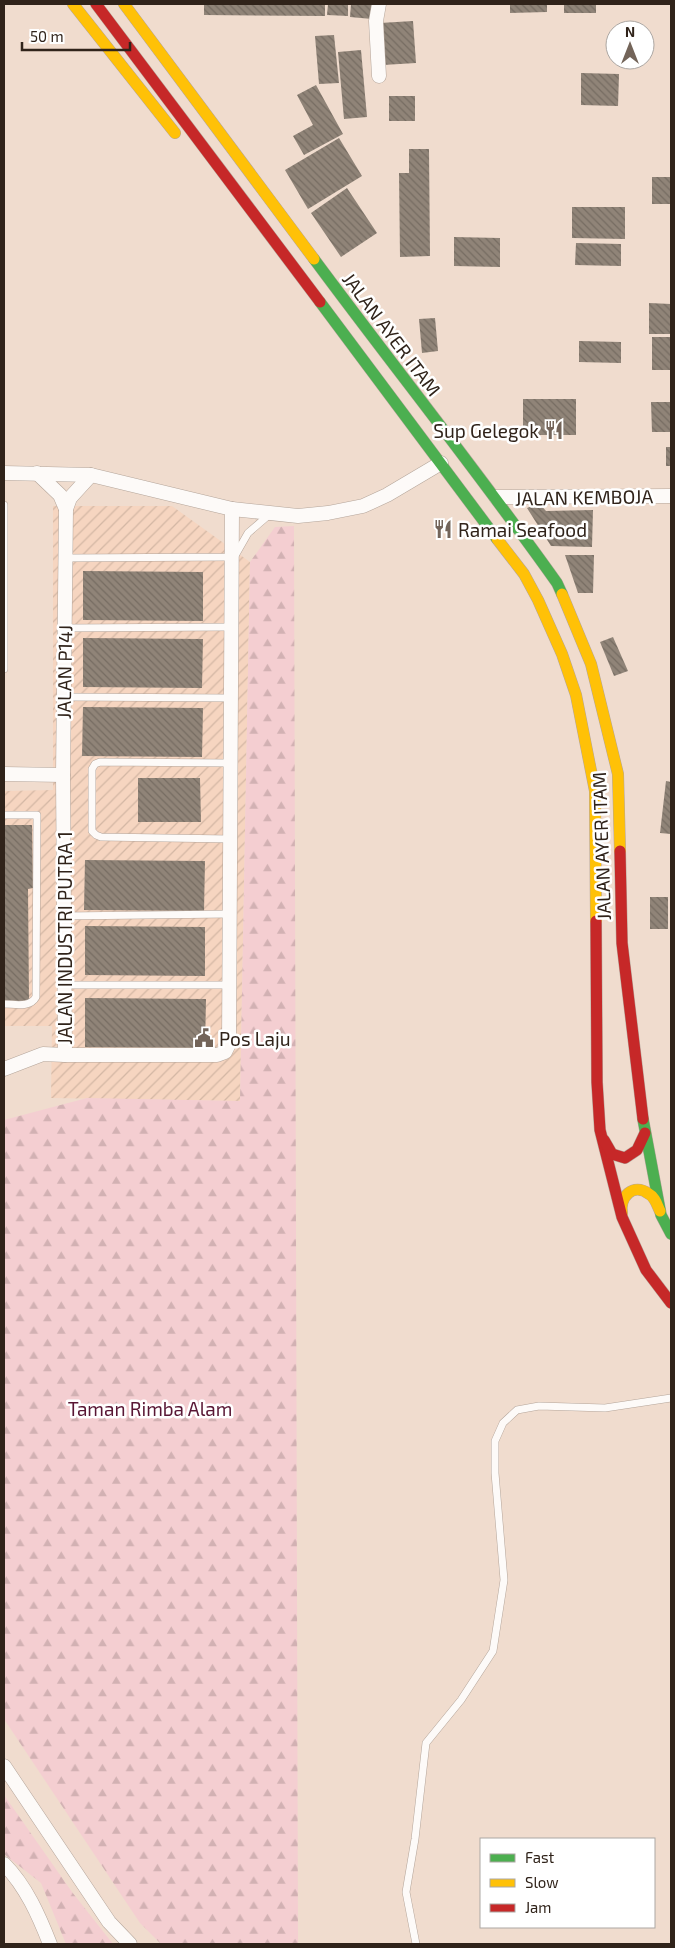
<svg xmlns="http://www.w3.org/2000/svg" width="675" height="1948" viewBox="0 0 675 1948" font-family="'Exo 2',sans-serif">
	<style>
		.industrial { fill: url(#industrial-furrows) }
		.forest { fill: url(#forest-firs) }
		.building { fill: url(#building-back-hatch) }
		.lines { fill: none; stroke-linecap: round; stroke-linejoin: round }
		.lane-casing { stroke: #b4a59a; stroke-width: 8 }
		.street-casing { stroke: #b4a59a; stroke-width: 15 }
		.fast-casing { stroke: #b4a59a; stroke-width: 12 }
		.slow-casing { stroke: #b4a59a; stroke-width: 12 }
		.jam-casing { stroke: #b4a59a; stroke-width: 12 }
		.lane { stroke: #fdfaf8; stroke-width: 7 }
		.street { stroke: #fdfaf8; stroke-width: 14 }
		.fast { stroke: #4caf50; stroke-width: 11 }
		.slow { stroke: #ffc107; stroke-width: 11 }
		.jam { stroke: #c62828; stroke-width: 11 }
		.labels { text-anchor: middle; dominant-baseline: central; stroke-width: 5; stroke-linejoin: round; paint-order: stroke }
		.street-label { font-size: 19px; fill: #30231a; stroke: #fff }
		.poi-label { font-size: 19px; fill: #30231a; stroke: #fff; text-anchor: start }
		.park-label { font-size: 19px; fill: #581634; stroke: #fff }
	</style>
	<defs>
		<pattern id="industrial-furrows" width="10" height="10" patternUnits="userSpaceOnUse" patternTransform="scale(1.25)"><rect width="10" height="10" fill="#f6d5c0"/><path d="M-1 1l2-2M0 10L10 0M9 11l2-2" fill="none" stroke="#d3b7a4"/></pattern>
		<pattern id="forest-firs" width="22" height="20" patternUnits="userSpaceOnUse" patternTransform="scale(1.25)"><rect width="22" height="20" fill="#f4ced1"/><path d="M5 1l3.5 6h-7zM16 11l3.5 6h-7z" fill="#d2b1b3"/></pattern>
		<pattern id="building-back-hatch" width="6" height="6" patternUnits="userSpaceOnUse" patternTransform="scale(1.25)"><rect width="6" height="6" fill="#908478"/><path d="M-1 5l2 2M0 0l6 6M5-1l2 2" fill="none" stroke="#766c62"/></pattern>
	</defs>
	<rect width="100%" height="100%" fill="#f0dcce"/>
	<path class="industrial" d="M53 506H172L250 562 240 1101 51 1098 52 1026H4V791L53 790Z"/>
	<g class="forest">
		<path d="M294 526 298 1944H161L140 1923 4 1719V1120L87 1098 240 1101 250 562 275 527Z"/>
		<path d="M4 1795 72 1892 113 1944H66L41 1883 4 1854Z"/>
	</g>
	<g class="building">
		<path d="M204 4H325V16L204 15Z"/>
		<path d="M328 4H348V16L327 15Z"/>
		<path d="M351 4H374L372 19 350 17Z"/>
		<path d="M510 4H547V12L510 13Z"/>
		<rect x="564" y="4" width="32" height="9"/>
		<path d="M413 21 416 63 383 65 380 23Z"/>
		<path d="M334 35 339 83 319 84 315 36Z"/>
		<path d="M361 50 367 117 344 119 338 52Z"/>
		<path d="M581 73 619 74 618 106 581 105Z"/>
		<path d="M316 85 343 134 304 155 293 136 313 125 297 95Z"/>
		<rect x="389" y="96" width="26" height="25"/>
		<path d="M339 138 362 176 308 209 285 170Z"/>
		<path d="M409 149H429L430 256 400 257 399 173H409Z"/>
		<rect x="652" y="177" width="19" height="27"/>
		<path d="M347 188 377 233 341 257 311 213Z"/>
		<path d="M572 207H625V239L572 238Z"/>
		<path d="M454 237 500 238V267L454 266Z"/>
		<path d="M576 243 621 244V266L575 265Z"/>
		<path d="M649 303 671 304V334H649Z"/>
		<path d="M435 318 438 351 422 353 419 319Z"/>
		<rect x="652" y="337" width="19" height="33"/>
		<path d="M579 341 621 342V363L579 362Z"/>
		<rect x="523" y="399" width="53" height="36"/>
		<path d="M651 402H671V432H652Z"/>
		<rect x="666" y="447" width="5" height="19"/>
		<path d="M539 503 546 511 593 510 592 547 551 546 527 508Z"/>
		<path d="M565 555H594L593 593H578Z"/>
		<path d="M83 571 203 572V621L83 620Z"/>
		<path d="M613 637 628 671 614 676 600 642Z"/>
		<path d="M83 638 203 639 202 688 83 687Z"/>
		<path d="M83 707 203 708 202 757 82 756Z"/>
		<path d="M138 778H200L201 822H138Z"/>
		<path d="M666 781 671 782V834L660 833Z"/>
		<path d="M4 825H32L33 888 28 889 29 1001H4Z"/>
		<path d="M85 860 205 861 204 911 84 910Z"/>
		<rect x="650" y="897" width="18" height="32"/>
		<path d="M85 926 205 927V976L85 975Z"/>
		<path d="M85 998 206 999 205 1048 85 1047Z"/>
	</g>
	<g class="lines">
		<g class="lane-casing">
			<g id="lane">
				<path d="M66 558 232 557 236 554 248 533 270 514"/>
				<path d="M65 628 231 627"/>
				<path d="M4 669V505"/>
				<path d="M64 697 231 698"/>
				<path d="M4 815H37L36 997C30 1008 15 1004 4 1004"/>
				<path d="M230 839 101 837 96 835 92 831V769L95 764 100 762 230 763"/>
				<path d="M64 916 229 914"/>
				<path d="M64 985H229"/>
				<path d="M416 1944 406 1892 415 1839 426 1743 461 1700 493 1651 504 1580 495 1473V1441L503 1423 517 1410 539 1406 605 1408 671 1398"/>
			</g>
		</g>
		<g class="street-casing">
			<g id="street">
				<path d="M379 4 376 21 379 76"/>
				<path d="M4 473 91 475 232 509 298 516 328 513 363 506 387 495 441 463"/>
				<path d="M37 473 60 495 66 509"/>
				<path d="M91 475 70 498 66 509 63 775 65 1055H217L225 1052 229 1044 232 509"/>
				<path d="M496 497 671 496"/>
				<path d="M4 774 63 775"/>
				<path d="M4 1069 43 1054 65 1055"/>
				<path d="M4 1766 109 1922 130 1944"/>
				<path d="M4 1864C26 1886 39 1916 50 1944"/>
			</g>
		</g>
		<g class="fast-casing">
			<g id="fast">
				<path d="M314 259C394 367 479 473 557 583L562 594"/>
				<path d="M320 302 497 539"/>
				<path d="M643 1119 661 1215 671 1234"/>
			</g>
		</g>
		<g class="slow-casing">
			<g id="slow">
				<path d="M73 4 175 133"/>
				<path d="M124 4 314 259"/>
				<path d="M497 539 524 574 538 600 562 654 576 695 595 791 596 921"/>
				<path d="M562 594 591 664 618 774 620 851"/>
				<path d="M622 1214C619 1197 633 1182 649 1194 655 1197 657 1205 660 1211"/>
			</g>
		</g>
		<g class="jam-casing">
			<g id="jam">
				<path d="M96 4 320 302"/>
				<path d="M620 851 622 943 643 1119"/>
				<path d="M596 921 597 1082 600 1130 622 1217 646 1270 671 1303"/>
				<path d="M604 1140 612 1154 625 1158 637 1150 645 1133"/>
			</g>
		</g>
		<use href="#lane" class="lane"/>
		<use href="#street" class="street"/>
		<use href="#fast" class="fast"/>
		<use href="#slow" class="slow"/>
		<use href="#jam" class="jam"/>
	</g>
	<defs>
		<g id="restaurant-bare" transform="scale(1.5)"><path d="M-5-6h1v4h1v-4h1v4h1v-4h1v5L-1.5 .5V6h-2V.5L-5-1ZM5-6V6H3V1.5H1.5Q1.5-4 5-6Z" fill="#736459" stroke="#fff" stroke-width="2.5" paint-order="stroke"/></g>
		<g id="civic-bare" transform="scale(1.5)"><path d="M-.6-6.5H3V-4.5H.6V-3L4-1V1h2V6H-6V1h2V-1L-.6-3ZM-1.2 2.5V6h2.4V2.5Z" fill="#736459" stroke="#fff" stroke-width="2.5" paint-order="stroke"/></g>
	</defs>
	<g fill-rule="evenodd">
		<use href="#restaurant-bare" x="554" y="430"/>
		<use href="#restaurant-bare" x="443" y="529"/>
		<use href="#civic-bare" x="204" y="1038"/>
	</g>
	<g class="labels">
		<g class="street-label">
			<text transform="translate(392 334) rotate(53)">JALAN AYER ITAM</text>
			<text transform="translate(584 497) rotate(-1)">JALAN KEMBOJA</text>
			<text transform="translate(64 672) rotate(-89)">JALAN P14J</text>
			<text transform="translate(601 846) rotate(-92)">JALAN AYER ITAM</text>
			<text transform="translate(64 938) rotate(-90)">JALAN INDUSTRI PUTRA 1</text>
		</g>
		<g class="poi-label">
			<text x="539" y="430" text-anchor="end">Sup Gelegok</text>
			<text x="458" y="529">Ramai Seafood</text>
			<text x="219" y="1038">Pos Laju</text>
		</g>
		<g class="park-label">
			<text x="150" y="1408">Taman Rimba Alam</text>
		</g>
	</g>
	<rect width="675" height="1948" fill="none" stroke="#30231a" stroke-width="10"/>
	<rect x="480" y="1838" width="175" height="90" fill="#ffffff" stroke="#aca7a3"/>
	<rect x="490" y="1854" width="25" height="8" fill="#4caf50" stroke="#aca7a3"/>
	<text x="525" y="1863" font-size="15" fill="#30231a">Fast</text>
	<rect x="490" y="1879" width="25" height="8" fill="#ffc107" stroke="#aca7a3"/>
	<text x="525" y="1888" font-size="15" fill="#30231a">Slow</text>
	<rect x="490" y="1904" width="25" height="8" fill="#c62828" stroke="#aca7a3"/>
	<text x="525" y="1913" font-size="15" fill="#30231a">Jam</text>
	<g transform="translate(630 45)"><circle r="24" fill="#ffffff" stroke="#aca7a3"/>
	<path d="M0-4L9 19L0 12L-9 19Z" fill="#736459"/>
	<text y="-8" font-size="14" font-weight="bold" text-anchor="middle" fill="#30231a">N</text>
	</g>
	<path d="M22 42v8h108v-8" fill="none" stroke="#30231a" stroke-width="2.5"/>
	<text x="30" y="42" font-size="15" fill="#30231a" stroke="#ffffff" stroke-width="4" paint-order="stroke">50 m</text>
</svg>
